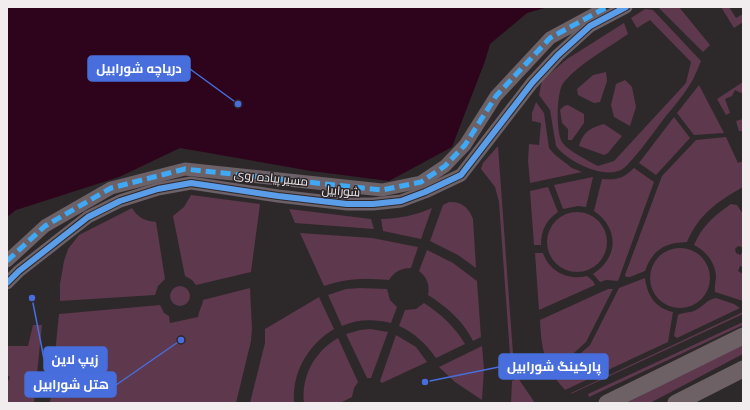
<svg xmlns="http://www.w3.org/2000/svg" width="750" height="410" viewBox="0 0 750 410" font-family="Figtree,Cairo,sans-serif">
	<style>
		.green { fill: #5e384c }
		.water { fill: #2d041c }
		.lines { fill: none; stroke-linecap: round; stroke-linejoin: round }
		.minor { stroke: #6b6166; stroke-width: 13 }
		.major { stroke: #6d6166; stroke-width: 17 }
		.quiet { stroke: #3fa9f5; stroke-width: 5; stroke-dasharray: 10 5; stroke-linecap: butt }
		.cycleway-casing { stroke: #2e272a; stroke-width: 8 }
		.cycleway { stroke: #5a9eea; stroke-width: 6 }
		.labels { text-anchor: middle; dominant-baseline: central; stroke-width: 3; stroke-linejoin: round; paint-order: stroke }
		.street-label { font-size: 12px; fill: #f1ecee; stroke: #2e272a }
		.leader { fill: none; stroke: #476edc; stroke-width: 1.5 }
		.callout-dot { fill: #476edc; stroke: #2e272a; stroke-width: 1.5 }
		.callout { fill: #476edc; stroke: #476edc; stroke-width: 1.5 }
		.callout-label { font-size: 13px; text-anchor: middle; font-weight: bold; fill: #fff }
	</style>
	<rect width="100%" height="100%" fill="#2d282a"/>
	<g class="green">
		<path d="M658 7H679L710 45 703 52Z"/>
		<path d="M721 7H729L736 18 743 14V22L734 28Z"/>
		<path d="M645 9 653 10 701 61C697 70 694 79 689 86 682 97 674 106 666 116 658 126 631 165 621 170 602 179 567 161 556 146L550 110 539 95 542 80 567 59 624 23 628 34C607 49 581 62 564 82 556 91 556 132 562 142 568 151 589 161 598 166L614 161 686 83 691 62 650 20 637 28 631 18Z"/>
		<path d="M606 72 607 81 600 102 594 103 578 95 577 89 593 75Z"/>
		<path d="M625 80 632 87 636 107 630 126 614 117 611 105 616 84Z"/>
		<path d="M743 82V92L741 93 735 90 732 96 725 99 730 113 726 115 717 99Z"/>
		<path d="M699 85 724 133 694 135 677 113Z"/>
		<path d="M536 102 544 113 549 148 554 154 572 168 582 172 530 183 528 161 529 144 539 145 541 123 532 121V113Z"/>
		<path d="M568 105 584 114V123L572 140H568V129L562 123 560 110 564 106Z"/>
		<path d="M674 117 690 138 656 175 639 163Z"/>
		<path d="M743 119V131H739L736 121Z"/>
		<path d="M604 124 622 136 608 153 604 155 579 146C583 132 590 128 604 124Z"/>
		<path d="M726 137 738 163 743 161V187C717 202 699 214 687 242 665 243 653 249 645 271L630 277H626L625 275 662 176 696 140Z"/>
		<path d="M498 146 514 368 511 369 499 202 495 187 481 169 483 163Z"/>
		<path d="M634 168 654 182 618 281 606 280 600 282 593 274C619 257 619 228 594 211L602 179C617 180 623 179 634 168Z"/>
		<path d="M593 177 586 207 578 206 563 209 554 185Z"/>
		<path d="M548 187 558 212C546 220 541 231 541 245H534L530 191Z"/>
		<path d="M191 195 260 204 251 272 196 285 192 280 185 276 173 216 184 207Z"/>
		<path d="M449 202C462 201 469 208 473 219L476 268 458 255 430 241 443 205Z"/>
		<path d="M731 204 737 205 743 214V249L742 247 738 246 735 249 736 253 740 255 743 252V267L740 266 738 271 743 274V301L715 292C714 287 716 281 716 276 715 262 706 251 694 245 703 225 714 216 731 204Z"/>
		<path d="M132 208C138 218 145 221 156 222L165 279 158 286 155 295 60 301V284L64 261 68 249 79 235Z"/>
		<path d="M432 208 421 239 383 231 381 219C398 219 416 215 432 208Z"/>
		<path d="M289 209 371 219 374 229 295 223Z"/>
		<circle cx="577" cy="242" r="30"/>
		<path d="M300 233 372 238 418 247 411 268C401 268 394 272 389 280 367 278 346 278 324 286Z"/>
		<circle cx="680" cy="278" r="30"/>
		<path d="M427 250 453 263 477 281 481 337 473 341C463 321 447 307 428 295 430 285 427 277 419 271Z"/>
		<path d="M535 253H543C549 271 568 281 587 276L593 281 595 285 539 310Z"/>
		<path d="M645 278C647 295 655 308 673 312L668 342 565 390 554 377 590 345 619 288Z"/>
		<circle cx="180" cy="296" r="10"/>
		<path d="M250 288 252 329 251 341 236 403H50L59 314 160 305 164 313 169 316 170 323 198 317C199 310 202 307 203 300Z"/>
		<path d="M360 288 387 289 390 300 397 307 391 323C374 319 358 319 342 326L328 295 346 289Z"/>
		<path d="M608 289H613L586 342 552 373C542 356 541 339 540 320Z"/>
		<path d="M319 297 334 329C308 345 292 372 294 403H250L265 343V329Z"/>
		<path d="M716 298 734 304 740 308 677 338 674 336 678 315C683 312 689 313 694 311 703 307 707 299 716 298Z"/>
		<path d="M424 303C441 314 455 327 465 344L436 358C426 344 415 333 399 326L405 310 416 309Z"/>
		<path d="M743 312V314L571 394V393Z"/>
		<path d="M743 322V325L589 397 588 394Z"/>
		<path d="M33 325H42L34 403H7V383L10 377 7 375V346H28Z"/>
		<path d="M370 329 388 332 371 378H367L346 334 360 330Z"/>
		<path d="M396 335 416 347 427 362 382 383 380 381Z"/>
		<path d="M338 338 358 382 354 388 352 397 340 403H304C301 376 315 351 338 338Z"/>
		<path d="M743 343V354L650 403H627Z"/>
		<path d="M482 346 484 369 482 400 455 382 439 367Z"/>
		<path d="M518 378 535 403H511L512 381Z"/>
	</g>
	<path class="water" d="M7 7H548L527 13 490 44 485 61 452 147 389 181 311 171 180 148 119 177 16 210 7 217Z"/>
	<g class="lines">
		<g class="minor">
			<path d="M7 261 45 226 111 188 185 169 382 190 421 182 445 166 465 145 496 96 550 38 600 11"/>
			<path d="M7 283 19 271 88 217 120 201 158 189 191 183 278 196 347 204H373L401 201 425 192 461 175 532 83 558 55 590 26 626 7"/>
		</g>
		<g class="major">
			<path d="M607 403 743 336"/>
			<path d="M676 403 743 369"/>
		</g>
		<path class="quiet" d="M7 261 45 226 111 188 185 169 382 190 421 182 445 166 465 145 496 96 550 38 607 7"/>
		<g class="cycleway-casing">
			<path id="cycleway" d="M7 283 19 271 88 217 120 201 158 189 191 183 278 196 347 204H373L401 201 425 192 461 175 532 83 558 55 590 26 626 7"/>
		</g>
		<use href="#cycleway" class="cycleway"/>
	</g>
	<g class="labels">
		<g class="street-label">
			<text transform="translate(271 178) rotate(6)">مسیر پیاده روی</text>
			<text transform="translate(341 191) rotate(4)">شورابیل</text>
		</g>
	</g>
	<path class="leader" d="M238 104L190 69M32 298L44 359M425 382L499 367M181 340L116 385"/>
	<g class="callout-dot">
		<circle cx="238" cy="104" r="4"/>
		<circle cx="32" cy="298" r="4"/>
		<circle cx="425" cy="382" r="4"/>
		<circle cx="181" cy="340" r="4"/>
	</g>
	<g class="callout">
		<rect x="88" y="56" width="102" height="25" rx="4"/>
		<rect x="44" y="347" width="63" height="25" rx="4"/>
		<rect x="499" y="354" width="109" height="25" rx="4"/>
		<rect x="25" y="372" width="91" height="25" rx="4"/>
	</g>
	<g class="callout-label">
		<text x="139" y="73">دریاچه شورابیل</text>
		<text x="75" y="364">زیپ لاین</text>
		<text x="554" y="371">پارکینگ شورابیل</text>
		<text x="71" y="389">هتل شورابیل</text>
	</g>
	<rect width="750" height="410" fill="none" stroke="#f1ecee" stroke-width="16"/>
</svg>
